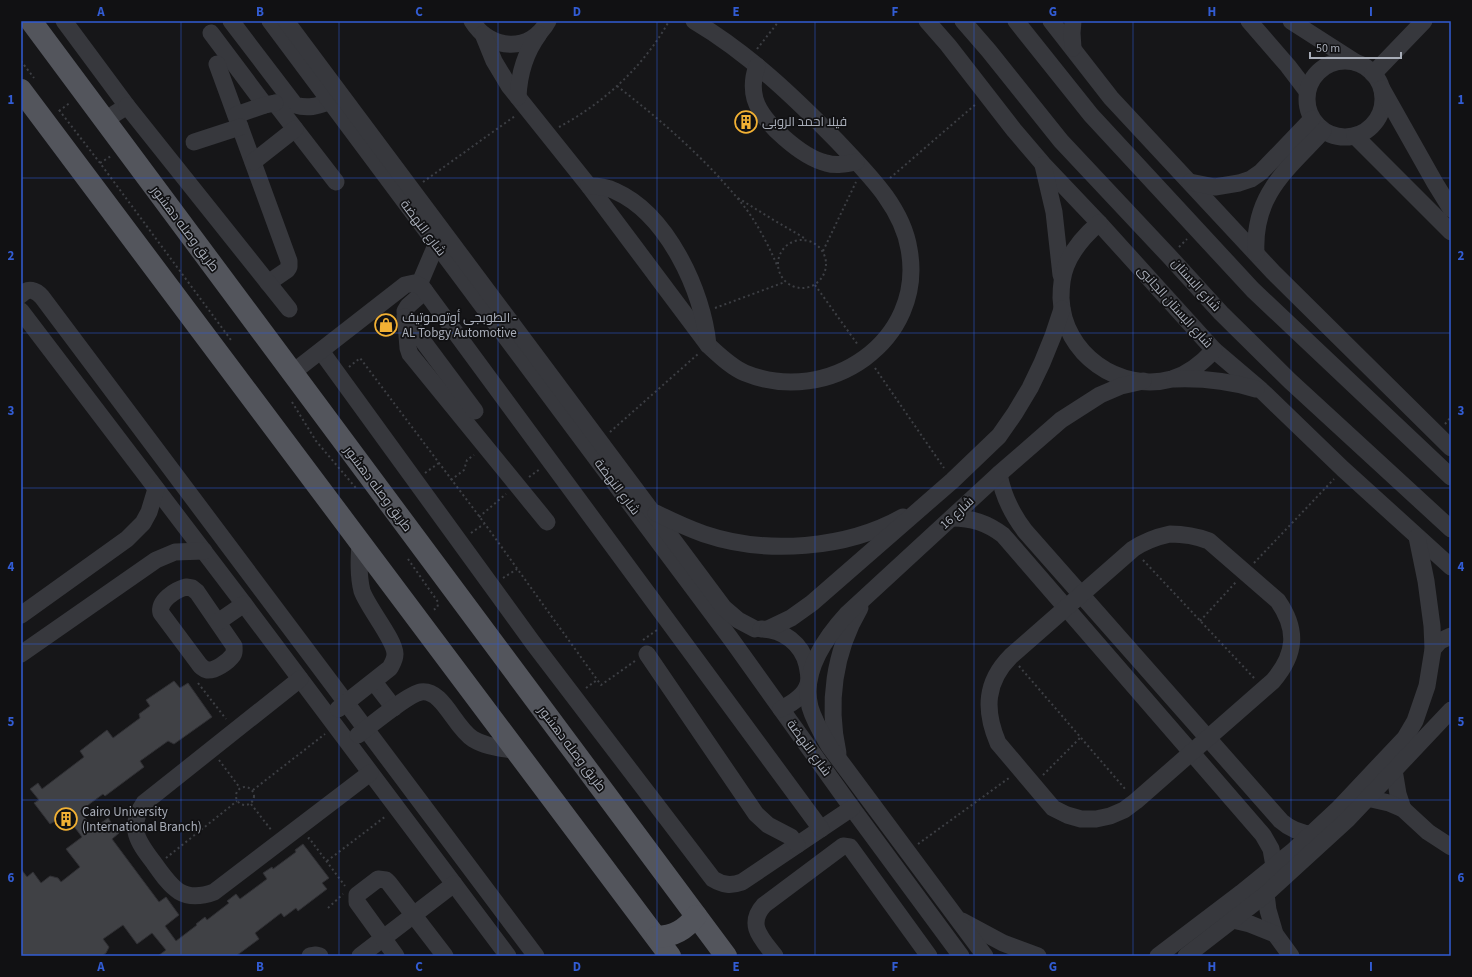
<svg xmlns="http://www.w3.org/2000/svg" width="1472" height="977" viewBox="0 0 1472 977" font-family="'Source Sans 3',Cairo,sans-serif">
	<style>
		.building { fill: #404145; stroke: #303034 }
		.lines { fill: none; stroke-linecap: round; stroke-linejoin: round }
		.path { stroke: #3d3f44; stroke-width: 2; stroke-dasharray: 2 3; stroke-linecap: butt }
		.minor { stroke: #37383d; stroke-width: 17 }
		.major { stroke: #53555c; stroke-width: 22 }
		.grid { fill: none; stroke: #325cd3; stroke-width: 1; stroke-opacity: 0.55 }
		.labels { text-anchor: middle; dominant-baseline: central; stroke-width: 3.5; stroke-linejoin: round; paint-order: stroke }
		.poi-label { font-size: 13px; fill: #a8adb8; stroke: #111113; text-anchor: start }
		.street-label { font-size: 13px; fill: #a8adb8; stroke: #111113 }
		.neatline { fill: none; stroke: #325cd3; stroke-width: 1.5 }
		.grid-label { font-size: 13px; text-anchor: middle; font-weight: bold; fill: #325cd3 }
	</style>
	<rect width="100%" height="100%" fill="#161618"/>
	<path class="building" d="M174 681 180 688 188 683 212 717 174 744 168 741 140 761 144 767 105 796 103 794 80 811 93 829 108 818 119 833 112 839 159 902 166 897 179 915 165 926 176 941 197 925 196 924 205 917 207 920 229 903 227 901 236 894 240 899 267 879 263 873 272 867 273 869 296 852 295 850 303 844 329 878 322 883 327 889 298 911 296 908 284 917 281 913 255 933 259 939 236 956H158L166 950 152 933 137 944 123 925 103 939 109 947 106 953 102 956H21V869L27 877 33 872 41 883 50 876 58 878 61 882 80 867 66 849 82 837 70 821 61 828 55 821 50 824 34 803 39 800 30 789 38 783 42 789 84 757 80 751 107 730 113 738 140 718 139 714 150 706 146 700Z"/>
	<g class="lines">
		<g class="path">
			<path d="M757 49 779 21"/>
			<path d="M21 61 34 78"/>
			<path d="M617 86C653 114 687 143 718 176 730 190 743 203 753 219 762 233 770 249 777 265"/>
			<path d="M59 110 100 163 231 340"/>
			<path d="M59 111 71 102"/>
			<path d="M559 127C604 103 644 66 669 21"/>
			<path d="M100 163 111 156"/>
			<path d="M890 178 976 104"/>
			<path d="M423 182 515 116"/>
			<path d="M738 198 772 219 806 239"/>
			<circle cx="802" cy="264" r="24"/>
			<path d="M1179 247 1187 239"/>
			<path d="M823 251 856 182"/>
			<path d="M815 285 858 345"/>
			<path d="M715 308 785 282"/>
			<path d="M349 367 360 358 485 524 601 685 635 661"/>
			<path d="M875 368 944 468"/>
			<path d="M292 402 316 441 356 488"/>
			<path d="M1445 424 1451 417"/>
			<path d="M610 432 698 354"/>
			<path d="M425 473 439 463"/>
			<path d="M529 477 540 469"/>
			<path d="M451 480 464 470 467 460 474 455"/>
			<path d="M479 517 506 494"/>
			<path d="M471 533 484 524"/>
			<path d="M408 559 438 602C438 607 437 609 432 610"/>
			<path d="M1143 560 1255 679"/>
			<path d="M1254 563 1334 479"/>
			<path d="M503 578 517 569"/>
			<path d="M1200 621 1236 582"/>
			<path d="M643 640 657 630"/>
			<path d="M1019 666 1126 790"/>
			<path d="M198 683 226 719"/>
			<path d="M586 688 597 680"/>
			<path d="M219 760 240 788"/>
			<path d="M1043 775 1080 738"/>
			<circle cx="245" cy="796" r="9"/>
			<path d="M253 790 325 734"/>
			<path d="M251 804 272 831"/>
			<path d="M308 839 309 838 345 886"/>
			<path d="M918 844 1009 778"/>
			<path d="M166 858 237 801"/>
			<path d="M327 861 386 816"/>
			<path d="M328 908 343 894"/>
		</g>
		<g class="minor">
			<path d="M64 21 127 106 105 120"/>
			<path d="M231 21 295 105C308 109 317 106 329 102"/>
			<path d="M270 21 731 639 852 808 961 956"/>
			<path d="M286 21 724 608 738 620 755 629"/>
			<path d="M472 21C490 51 531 53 548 21"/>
			<path d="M927 21 948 45 1014 130 1043 164 1099 223 1214 350 1261 390 1343 469 1451 567"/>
			<path d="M963 21 989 51 1061 141 1169 256 1221 313 1290 381 1451 529"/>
			<path d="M1016 21 1091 115 1253 290 1451 477"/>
			<path d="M1051 21 1111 98 1273 272 1451 448"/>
			<path d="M1249 21 1288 66 1307 91"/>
			<path d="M1291 21 1355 62"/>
			<path d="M211 33 265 105"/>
			<path d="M483 34 494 61 509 86 589 186 708 345C719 355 731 367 745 373 828 407 926 341 909 249 902 206 867 173 838 142 794 97 748 53 694 21"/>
			<path d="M1073 48 1072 33 1073 21"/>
			<circle cx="1345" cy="99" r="38"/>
			<path d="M217 64 289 261V267L287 270 268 283"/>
			<path d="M757 66C753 77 752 88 755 99 762 123 802 157 826 163 836 166 846 164 856 162"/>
			<path d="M1373 74 1424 21"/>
			<path d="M1382 89 1435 183 1451 209"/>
			<path d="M518 97C519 74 525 53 539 34"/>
			<path d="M275 103 336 182"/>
			<path d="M127 106 289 309"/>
			<path d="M236 115 265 105 275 103"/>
			<path d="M1355 136 1451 232"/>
			<path d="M194 142 240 127"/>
			<path d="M253 162 295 129"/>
			<path d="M1043 165 1054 212 1061 275"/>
			<path d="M1190 182 1215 187 1239 183 1251 179 1261 172 1312 119"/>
			<path d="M589 186C598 186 607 187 615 191 667 214 703 291 708 345"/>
			<path d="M1099 223C1085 235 1073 248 1066 266 1062 276 1061 287 1061 298 1063 354 1119 393 1172 379 1189 374 1203 362 1214 350"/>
			<path d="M1256 253C1253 194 1287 170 1323 131"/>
			<path d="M419 285 436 245"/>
			<path d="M425 291 408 306 405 311 408 348 410 354 547 522"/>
			<path d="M21 295C28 287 36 290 42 297L536 956"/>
			<path d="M21 311 244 604 508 956"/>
			<path d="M405 317 475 411"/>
			<path d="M321 351 533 643 713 879C723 885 731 886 742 882L852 808"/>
			<path d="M292 373 405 285 414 283 422 287 821 829"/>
			<path d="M1175 379C1203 378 1229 381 1256 389"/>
			<path d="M999 474C1003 496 1012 514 1025 531L1281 821C1290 829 1299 833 1312 834"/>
			<path d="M656 513C672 521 687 528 704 534 766 555 846 549 903 517"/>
			<path d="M952 518C972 518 987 523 1003 535L1263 835 1271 849 1274 866"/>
			<path d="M1170 534C1184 534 1196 536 1209 541L1278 601C1298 630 1296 654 1273 681L1136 801 1124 810 1110 816 1096 819H1081L1067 815 1053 808 998 743C984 710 985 682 1011 656L1133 549C1145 541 1156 537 1170 534Z"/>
			<path d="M186 587 192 588 197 592 234 646C234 649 235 652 233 655 228 662 215 671 207 670 204 669 201 667 199 664L161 613C158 601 175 590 186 587Z"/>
			<path d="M21 615 127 539 143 523 149 512 156 489"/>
			<path d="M218 622 244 604"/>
			<path d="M761 629C783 629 802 644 807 665 808 671 810 678 808 684 805 695 791 704 781 709"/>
			<path d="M768 629 791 618 812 603 952 481 999 436 1015 413 1030 388 1042 363 1053 336 1062 309"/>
			<path d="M1433 649 1440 641 1451 636"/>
			<path d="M21 654 156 560 175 552 204 551"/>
			<path d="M647 654 756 814 768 825 791 837 797 845"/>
			<path d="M300 679 144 803C127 828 138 842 154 863 171 887 182 904 214 892L370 773"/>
			<path d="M374 682 394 708"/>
			<path d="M338 709 390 668C392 664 395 660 395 654 395 640 368 608 362 591 358 575 359 558 360 541"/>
			<path d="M358 735C370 726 408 694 421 692 443 689 454 727 473 739 486 747 502 748 517 751"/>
			<path d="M838 753C827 704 834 652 860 608"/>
			<path d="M1394 770 1398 794 1403 809"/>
			<path d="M1367 798 1389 803 1403 809 1428 832 1451 847"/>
			<path d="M1266 894 1268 910 1275 934 1291 956"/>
			<path d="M1233 920 1250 924 1275 934"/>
			<path d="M962 921 1003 943 1038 956"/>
			<path d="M310 956 316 955 320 956"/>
			<path d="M360 956 454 884"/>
			<path d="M396 956 357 902V895L378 879 386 880 389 883 445 956"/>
			<path d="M775 956C762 939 746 925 764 905L843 846 850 847 929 956"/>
			<path d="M985 956 829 746C822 734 814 721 810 707 801 672 825 638 847 614L999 474 1061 420 1100 395 1121 386 1143 381"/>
			<path d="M1158 956 1241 893 1294 850 1338 809 1405 738 1415 721 1427 686 1433 649 1432 626 1426 581 1417 537"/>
			<path d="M1186 956 1266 894 1348 819 1451 710"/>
		</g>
		<g class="major">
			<path d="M31 21 726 956"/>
			<path d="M21 90 670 956"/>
			<path d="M657 937C674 936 685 930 696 916"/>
		</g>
	</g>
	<path class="grid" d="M181 21V956M339 21V956M498 21V956M657 21V956M815 21V956M974 21V956M1133 21V956M1291 21V956M21 178H1451M21 333H1451M21 488H1451M21 644H1451M21 800H1451"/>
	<defs>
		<g id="building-ring" transform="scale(1.15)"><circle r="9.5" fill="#111113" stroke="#f2b134" stroke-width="1.5"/><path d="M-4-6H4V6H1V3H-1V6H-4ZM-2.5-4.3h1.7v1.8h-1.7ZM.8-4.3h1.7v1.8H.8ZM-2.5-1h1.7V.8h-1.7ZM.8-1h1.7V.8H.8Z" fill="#f2b134"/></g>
		<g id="shop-ring" transform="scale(1.15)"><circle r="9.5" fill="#111113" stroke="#f2b134" stroke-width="1.5"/><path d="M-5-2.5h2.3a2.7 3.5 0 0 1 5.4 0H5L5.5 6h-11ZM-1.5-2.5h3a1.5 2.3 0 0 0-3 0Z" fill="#f2b134"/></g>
	</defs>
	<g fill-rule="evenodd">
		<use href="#building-ring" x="746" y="122"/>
		<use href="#shop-ring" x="386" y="325"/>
		<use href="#building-ring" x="66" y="819"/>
	</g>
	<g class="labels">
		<g class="poi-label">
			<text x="762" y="122">فيلا احمد الروبى</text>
			<text x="402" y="318">الطوبجى أوتوموتيف -<tspan x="402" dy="15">AL Tobgy Automotive</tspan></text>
			<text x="82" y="812">Cairo University<tspan x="82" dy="15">(International Branch)</tspan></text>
		</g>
		<g class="street-label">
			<text transform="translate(423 228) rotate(53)">شارع النهضة</text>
			<text transform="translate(185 229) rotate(53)">طريق وصله دهشور</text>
			<text transform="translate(1196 285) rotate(48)">شارع البستان</text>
			<text transform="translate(1175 307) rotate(48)">شارع البستان الجانبى</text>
			<text transform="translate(617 487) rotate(53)">شارع النهضة</text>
			<text transform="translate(378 489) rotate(53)">طريق وصله دهشور</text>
			<text transform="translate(957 513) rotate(-43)">شارع 16</text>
			<text transform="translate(809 748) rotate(54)">شارع النهضة</text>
			<text transform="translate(572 749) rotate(53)">طريق وصله دهشور</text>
		</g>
	</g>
	<rect width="1472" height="977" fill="none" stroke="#111113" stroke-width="44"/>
	<path d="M1310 52v6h91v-6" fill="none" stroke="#a8adb8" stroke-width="2"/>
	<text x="1316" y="52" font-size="12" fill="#a8adb8" stroke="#111113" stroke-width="3" paint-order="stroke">50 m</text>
	<rect x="22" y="22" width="1428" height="933" class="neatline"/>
	<g class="grid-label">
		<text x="101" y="16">A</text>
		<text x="260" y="16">B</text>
		<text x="419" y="16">C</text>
		<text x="577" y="16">D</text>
		<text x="736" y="16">E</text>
		<text x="895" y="16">F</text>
		<text x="1053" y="16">G</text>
		<text x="1212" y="16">H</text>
		<text x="1371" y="16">I</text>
		<text x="11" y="104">1</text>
		<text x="1461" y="104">1</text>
		<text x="11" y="260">2</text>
		<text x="1461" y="260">2</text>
		<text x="11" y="415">3</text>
		<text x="1461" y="415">3</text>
		<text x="11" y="571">4</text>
		<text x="1461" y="571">4</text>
		<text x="11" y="726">5</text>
		<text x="1461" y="726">5</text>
		<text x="11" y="882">6</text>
		<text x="1461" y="882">6</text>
		<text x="101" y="971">A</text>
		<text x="260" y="971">B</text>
		<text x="419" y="971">C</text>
		<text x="577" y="971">D</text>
		<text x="736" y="971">E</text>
		<text x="895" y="971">F</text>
		<text x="1053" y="971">G</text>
		<text x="1212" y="971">H</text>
		<text x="1371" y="971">I</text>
	</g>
</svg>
